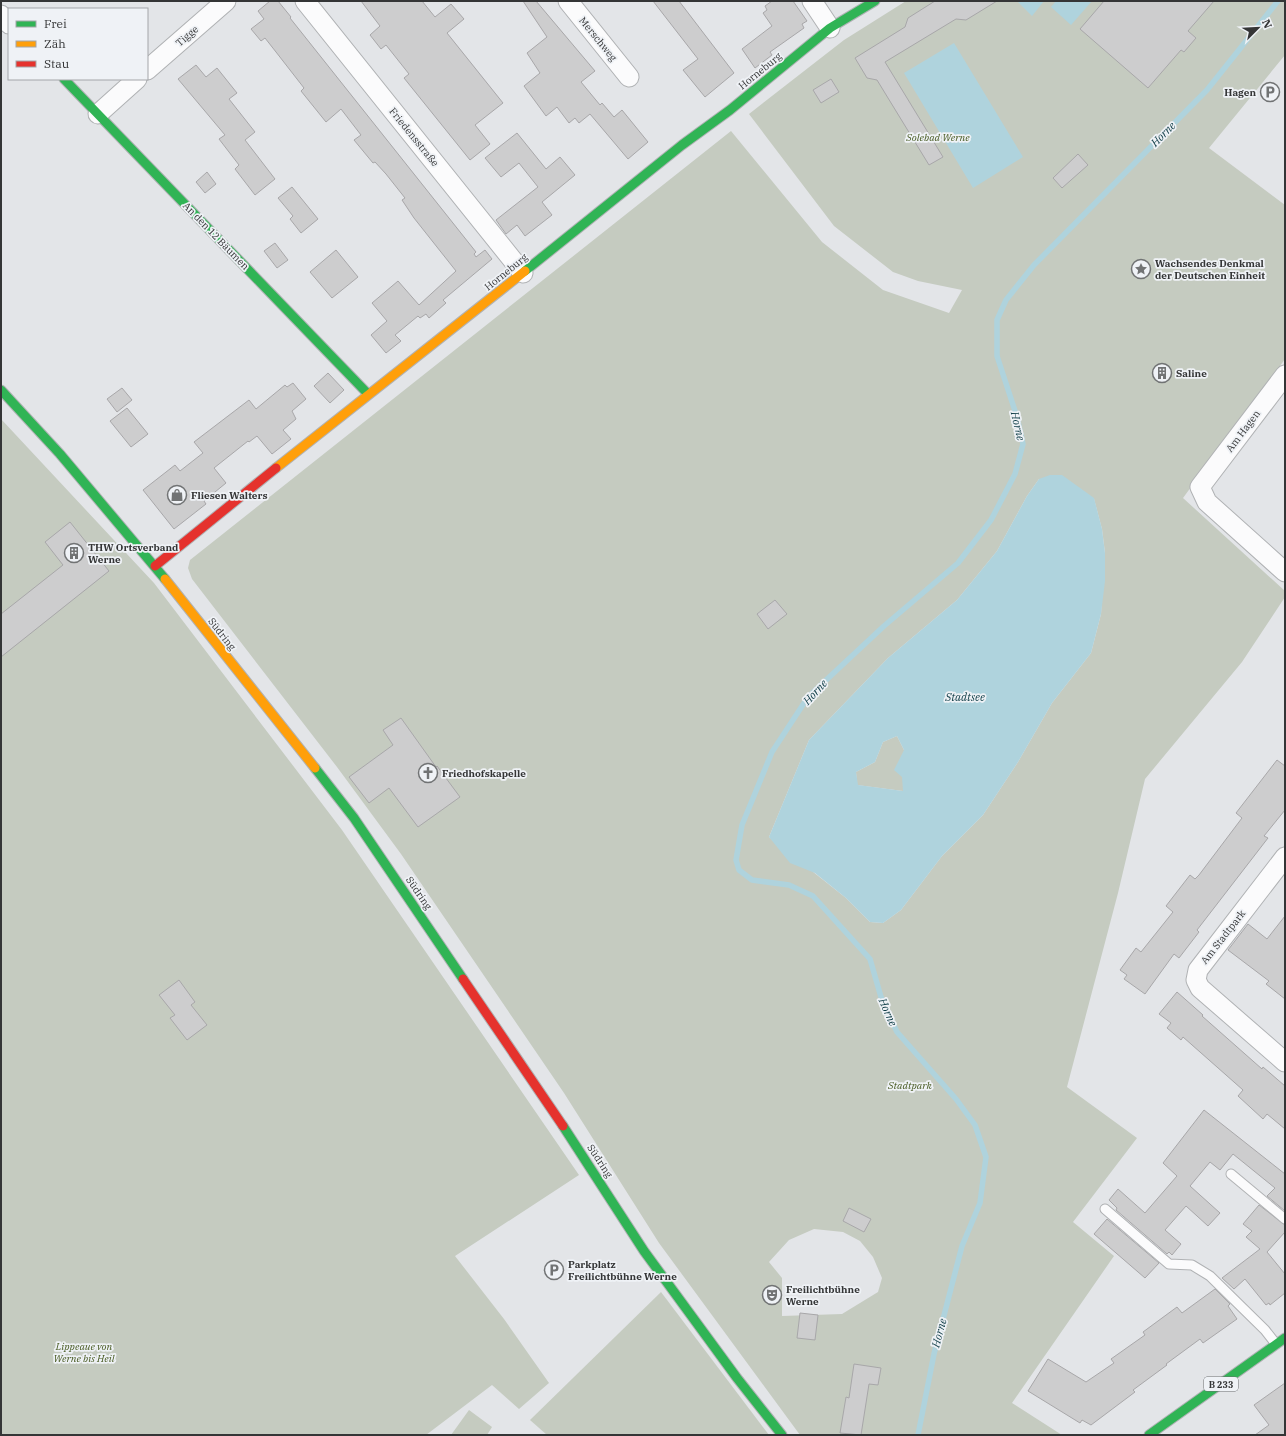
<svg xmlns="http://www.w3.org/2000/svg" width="1286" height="1436" viewBox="0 0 1286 1436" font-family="'IBM Plex Serif',serif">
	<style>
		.green { fill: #c5cbc0; fill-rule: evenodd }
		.water { fill: #afd3dd; fill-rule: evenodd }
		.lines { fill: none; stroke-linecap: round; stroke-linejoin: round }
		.stream { stroke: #afd3dd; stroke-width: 5.5 }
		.building { fill: #cdcdce; stroke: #a8a7a9 }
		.lane-casing { stroke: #b0b2b4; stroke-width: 11 }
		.street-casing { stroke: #b0b2b4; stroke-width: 21 }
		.fast-casing { stroke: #b0b2b4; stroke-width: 11 }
		.slow-casing { stroke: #b0b2b4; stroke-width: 11 }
		.jam-casing { stroke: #b0b2b4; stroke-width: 11 }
		.lane { stroke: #fbfbfc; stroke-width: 9 }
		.street { stroke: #fbfbfc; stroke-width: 19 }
		.fast { stroke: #30b455; stroke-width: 9 }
		.slow { stroke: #ff9f0a; stroke-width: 9 }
		.jam { stroke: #e5322d; stroke-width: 9 }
		.labels { text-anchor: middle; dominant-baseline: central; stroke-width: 3.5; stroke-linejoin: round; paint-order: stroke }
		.shield { fill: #eff2f6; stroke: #6c6e70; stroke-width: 1 }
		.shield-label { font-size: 9px; font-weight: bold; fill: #343536 }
		.street-label { font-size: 10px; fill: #343536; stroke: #eff2f6 }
		.poi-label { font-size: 10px; font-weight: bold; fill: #343536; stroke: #eff2f6; text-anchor: start }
		.park-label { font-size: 10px; font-style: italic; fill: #465920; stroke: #eff2f6 }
		.water-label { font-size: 11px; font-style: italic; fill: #0a3943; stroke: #eff2f6 }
	</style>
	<rect width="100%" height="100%" fill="#e3e5e8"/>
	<g class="green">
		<path d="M906 1H1285V55L1209 148 1285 205V359L1183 498 1285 591V597L1242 662 1145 779 1118 893 1067 1087 1137 1138 1073 1222 1114 1256 1012 1403 1062 1435H800L659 1243 564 1093 401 854 337 767 192 579 188 568 190 560 731 131 822 242 883 290 949 313 962 290 918 281 893 272 834 226 749 114 844 40ZM1039 479 1094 499 1102 529 1105 553 1101 614 1091 653 1052 703 1018 762 983 815 942 856 901 910 883 923 870 922 846 898 769 837 809 740 888 658 957 600 997 551 1027 496ZM814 1229 843 1232 860 1241 873 1257 882 1278 878 1292 842 1314 782 1316V1278L769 1262 789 1240Z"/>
		<path d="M1 419 154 583 342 830 579 1175 455 1256 504 1319 549 1383 519 1409 492 1385 426 1435H1Z"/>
		<path d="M897 736 904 750 903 791 857 785 856 772 875 762 883 742Z"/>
		<path d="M661 1292 769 1435H547L530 1420Z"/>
		<path d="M469 1410 492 1427 487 1435H451Z"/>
	</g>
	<g class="water">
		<path d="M1017 1H1044L1032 16Z"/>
		<path d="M1056 1H1092L1071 25 1051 7Z"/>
		<path d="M954 43 1023 157 973 188 904 73Z"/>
		<path d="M1050 475H1062L1094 498 1102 529 1105 553V581L1101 614 1091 653 1052 703 1018 762 983 815 942 856 901 910 883 923 870 922 846 898 815 873 790 863 769 837 809 740 888 658 957 600 997 551 1027 496 1039 479ZM897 736 904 750 894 770 902 777 903 791 858 785 856 772 875 762 883 742Z"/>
	</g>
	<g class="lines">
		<path class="stream" d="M918 1435 934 1354 962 1246 980 1203 986 1157 975 1125 956 1099 897 1032 881 997 870 959 813 896 789 885 752 880 739 870 736 860 742 825 772 752 808 697 884 626 958 563 991 520 1015 474 1023 444 1017 417 997 356V320L1006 300 1034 265 1207 90 1278 1"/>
	</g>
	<g class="building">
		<path d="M270 1H278L291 17 290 18 476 252 474 254 476 257 485 250 492 259 443 300 446 303 429 318 426 314 420 318 418 316 395 335 401 341 386 353 371 335 387 321 372 303 398 281 419 305 456 271 414 218 402 200 405 198 386 174 375 162 373 163 354 140 361 135 341 109 326 122 301 91 304 88 276 52 265 38 261 41 251 29 264 19 258 11Z"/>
		<path d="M361 1H422L435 17 451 4 464 19 447 33 503 103 475 125 490 144 470 160 404 78 409 74 386 45 381 49 370 35 380 26Z"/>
		<path d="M523 1H536L595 71 581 82 600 105 602 103 614 117 622 110 648 142 628 159 590 114 579 123 575 118 569 123 557 107 546 116 524 86 540 73 527 53 547 37Z"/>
		<path d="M653 1H679L734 73 705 97 683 70 698 59Z"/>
		<path d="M772 1H793L807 21 802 24 804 28 770 52 772 55 755 68 742 49 772 26 763 13 767 10 765 6Z"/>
		<path d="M935 1H997L966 20 956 19 885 62 943 157 929 165 877 80 867 78 855 58 905 27 908 18Z"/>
		<path d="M1104 1H1214L1188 31 1196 38 1184 52 1181 50 1148 88 1080 29Z"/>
		<path d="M196 65 206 77 217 68 237 93 229 99 255 132 245 140 275 179 255 195 235 169 239 165 219 139 225 135 178 79Z"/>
		<path d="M831 79 839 92 821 103 813 90Z"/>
		<path d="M517 133 546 169 560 157 575 175 542 202 552 215 525 236 517 225 506 234 496 220 538 187 519 163 501 177 485 158Z"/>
		<path d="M1078 154 1088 165 1062 188 1053 178Z"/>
		<path d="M207 172 216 184 205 193 196 182Z"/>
		<path d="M292 187 318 219 301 233 290 219 293 216 278 198Z"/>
		<path d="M275 243 288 260 277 268 264 251Z"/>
		<path d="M336 250 358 277 332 298 310 272Z"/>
		<path d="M328 373 344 390 330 403 314 386Z"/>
		<path d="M293 383 306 399 292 411 296 419 283 430 291 439 272 454 257 436 249 442 248 441 214 468 226 483 204 501 206 504 174 529 143 490 175 465 180 471 203 453 194 442 249 400 256 409 285 385 287 387Z"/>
		<path d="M122 388 132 400 117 412 107 399Z"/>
		<path d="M127 408 148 434 131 447 110 421Z"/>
		<path d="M70 522 109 571 1 657V614L63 565 45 542Z"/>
		<path d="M775 600 787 614 768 629 757 614Z"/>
		<path d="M401 718 436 767 437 766 460 797 418 827 389 788 369 803 349 777 393 745 383 730Z"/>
		<path d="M1277 760 1285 766V810L1264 836 1268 838 1197 930 1199 932 1179 958 1174 954 1145 994 1124 979 1127 975 1120 970 1136 948 1141 952 1173 912 1166 906 1190 875 1195 879 1199 875 1242 818 1236 813Z"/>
		<path d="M1285 916V999L1266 984 1269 981 1228 950 1248 924 1267 939Z"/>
		<path d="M179 980 195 1002 191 1005 207 1025 187 1040 170 1018 175 1015 159 995Z"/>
		<path d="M1177 992 1203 1015 1202 1016 1262 1069 1263 1067 1285 1086V1129L1267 1114 1263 1119 1238 1096 1243 1090 1183 1037 1181 1040 1167 1028 1171 1023 1159 1014Z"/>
		<path d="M1204 1110 1285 1174V1211L1267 1196 1275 1188 1233 1154 1220 1170 1210 1162 1190 1186 1220 1213 1208 1226 1186 1206 1165 1230 1181 1244 1172 1255 1169 1252 1167 1254 1116 1210 1117 1208 1109 1200 1118 1189 1145 1213 1177 1176 1163 1163Z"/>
		<path d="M1259 1205 1285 1225V1232L1267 1252 1285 1274V1293L1270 1305 1269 1303 1266 1305 1245 1279 1234 1289 1222 1278 1260 1249 1246 1237 1252 1231 1243 1224Z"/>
		<path d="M849 1208 871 1219 864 1232 843 1221Z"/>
		<path d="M1107 1219 1159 1263 1145 1278 1094 1234Z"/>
		<path d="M1215 1289 1230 1304 1228 1306 1237 1319 1203 1343 1200 1339 1166 1364 1167 1365 1133 1390 1135 1392 1091 1425 1082 1420 1080 1423 1028 1391 1048 1359 1086 1382 1114 1363 1111 1359 1145 1335 1143 1332 1177 1307 1182 1313Z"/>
		<path d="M800 1313 818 1315 815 1340 797 1338Z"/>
		<path d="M854 1364 881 1368 878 1385 869 1384 861 1435 840 1433 846 1397 849 1398Z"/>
		<path d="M1285 1383V1435H1255L1269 1425 1254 1405Z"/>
	</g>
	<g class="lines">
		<g class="lane-casing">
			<g id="lane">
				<path d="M1231 1174 1285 1219"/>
				<path d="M1105 1209 1169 1264 1192 1265 1210 1276 1265 1330 1276 1344"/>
			</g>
		</g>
		<g class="street-casing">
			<g id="street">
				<path d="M305 1 523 273"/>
				<path d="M568 1 629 77"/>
				<path d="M812 1 830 28"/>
				<path d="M1 15 9 24"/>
				<path d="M147 70 226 1"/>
				<path d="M98 114 137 79"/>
				<path d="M1285 375 1200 487 1207 502 1285 572"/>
				<path d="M1285 857 1198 970 1196 980 1200 988 1285 1062"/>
			</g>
		</g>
		<g class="fast-casing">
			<g id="fast">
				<path d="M64 79 368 394"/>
				<path d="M525 271 682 145 730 110 830 28 875 1"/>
				<path d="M1 390 60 454 165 579"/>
				<path d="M315 768 354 818 463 979"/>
				<path d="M563 1126 644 1251 737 1378 782 1435"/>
				<path d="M1149 1435 1285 1338"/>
			</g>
		</g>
		<g class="slow-casing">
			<g id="slow">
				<path d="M276 468 525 271"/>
				<path d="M165 579 315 768"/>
			</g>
		</g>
		<g class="jam-casing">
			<g id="jam">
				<path d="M155 566 276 468"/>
				<path d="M463 979 563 1126"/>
			</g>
		</g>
		<use href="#lane" class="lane"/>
		<use href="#street" class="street"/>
		<use href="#fast" class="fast"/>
		<use href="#slow" class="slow"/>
		<use href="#jam" class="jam"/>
	</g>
	<defs>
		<g id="parking-ring" transform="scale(1)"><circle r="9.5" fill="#eff2f6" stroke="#717374" stroke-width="1.5"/><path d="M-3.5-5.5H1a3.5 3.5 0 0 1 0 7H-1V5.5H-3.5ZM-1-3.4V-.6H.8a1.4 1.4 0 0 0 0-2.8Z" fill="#717374"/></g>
		<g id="sight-ring" transform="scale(1)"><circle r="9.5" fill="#eff2f6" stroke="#717374" stroke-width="1.5"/><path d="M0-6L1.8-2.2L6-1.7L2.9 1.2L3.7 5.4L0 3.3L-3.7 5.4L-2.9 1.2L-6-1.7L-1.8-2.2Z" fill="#717374"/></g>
		<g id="building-ring" transform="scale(1)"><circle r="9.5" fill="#eff2f6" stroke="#717374" stroke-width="1.5"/><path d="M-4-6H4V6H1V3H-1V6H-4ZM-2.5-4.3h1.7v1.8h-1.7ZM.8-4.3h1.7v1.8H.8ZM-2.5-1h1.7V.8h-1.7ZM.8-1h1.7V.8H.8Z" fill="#717374"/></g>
		<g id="shop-ring" transform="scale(1)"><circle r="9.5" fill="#eff2f6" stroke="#717374" stroke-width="1.5"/><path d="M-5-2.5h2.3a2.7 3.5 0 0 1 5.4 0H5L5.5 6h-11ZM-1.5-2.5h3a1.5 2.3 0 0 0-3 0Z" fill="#717374"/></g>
		<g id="church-ring" transform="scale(1)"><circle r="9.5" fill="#eff2f6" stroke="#717374" stroke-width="1.5"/><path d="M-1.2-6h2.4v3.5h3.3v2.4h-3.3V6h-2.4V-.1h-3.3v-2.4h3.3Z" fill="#717374"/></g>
		<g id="theatre-ring" transform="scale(1)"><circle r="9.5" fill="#eff2f6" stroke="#717374" stroke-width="1.5"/><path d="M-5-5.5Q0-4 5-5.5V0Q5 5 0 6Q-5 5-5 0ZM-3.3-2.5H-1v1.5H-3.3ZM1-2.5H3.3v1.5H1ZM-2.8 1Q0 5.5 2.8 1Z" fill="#717374"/></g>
	</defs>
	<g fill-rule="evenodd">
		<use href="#parking-ring" x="1270" y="92"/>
		<use href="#sight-ring" x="1141" y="269"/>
		<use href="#building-ring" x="1162" y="373"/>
		<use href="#shop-ring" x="177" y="495"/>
		<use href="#building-ring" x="74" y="553"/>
		<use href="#church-ring" x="428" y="773"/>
		<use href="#parking-ring" x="554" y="1270"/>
		<use href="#theatre-ring" x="772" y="1295"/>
	</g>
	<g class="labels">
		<rect class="shield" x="1204" y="1377" width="34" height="14" rx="3"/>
		<g class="shield-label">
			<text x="1221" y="1384">B 233</text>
		</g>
		<g class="street-label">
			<text transform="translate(187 36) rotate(-41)">Tigge</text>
			<text transform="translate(598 39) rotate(51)">Merschweg</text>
			<text transform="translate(760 71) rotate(-39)">Horneburg</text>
			<text transform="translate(414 137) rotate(51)">Friedensstraße</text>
			<text transform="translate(216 236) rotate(46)">An den 12 Bäumen</text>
			<text transform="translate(506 272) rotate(-39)">Horneburg</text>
			<text transform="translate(1243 431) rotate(-53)">Am Hagen</text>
			<text transform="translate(222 634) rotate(52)">Südring</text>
			<text transform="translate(419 893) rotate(56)">Südring</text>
			<text transform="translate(1223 937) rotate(-52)">Am Stadtpark</text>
			<text transform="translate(600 1161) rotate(57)">Südring</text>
		</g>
		<g class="poi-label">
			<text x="1256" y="92" text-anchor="end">Hagen</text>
			<text x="1155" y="263">Wachsendes Denkmal<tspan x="1155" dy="12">der Deutschen Einheit</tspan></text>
			<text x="1176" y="373">Saline</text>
			<text x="191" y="495">Fliesen Walters</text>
			<text x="88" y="547">THW Ortsverband<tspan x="88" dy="12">Werne</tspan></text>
			<text x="442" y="773">Friedhofskapelle</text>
			<text x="568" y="1264">Parkplatz<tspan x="568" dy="12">Freilichtbühne Werne</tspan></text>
			<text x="786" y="1289">Freilichtbühne<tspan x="786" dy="12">Werne</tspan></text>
		</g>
		<g class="park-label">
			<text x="938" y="137">Solebad Werne</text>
			<text x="910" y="1085">Stadtpark</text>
			<text x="84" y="1346">Lippeaue von<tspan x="84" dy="12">Werne bis Heil</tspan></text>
		</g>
		<g class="water-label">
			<text transform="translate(1163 134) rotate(-45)">Horne</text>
			<text transform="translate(1018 426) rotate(77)">Horne</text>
			<text transform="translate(815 692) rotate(-47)">Horne</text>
			<text x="965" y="697">Stadtsee</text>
			<text transform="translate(888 1012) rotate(66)">Horne</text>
			<text transform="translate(939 1333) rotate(-75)">Horne</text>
		</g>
	</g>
	<rect width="1286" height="1436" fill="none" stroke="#343536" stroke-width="4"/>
	<rect x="8" y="8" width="140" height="72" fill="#eff2f6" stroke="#a4a6a9"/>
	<rect x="16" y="21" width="20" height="6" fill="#30b455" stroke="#a4a6a9"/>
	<text x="44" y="28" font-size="12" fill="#343536">Frei</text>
	<rect x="16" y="41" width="20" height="6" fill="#ff9f0a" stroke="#a4a6a9"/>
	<text x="44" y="48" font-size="12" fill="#343536">Zäh</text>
	<rect x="16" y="61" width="20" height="6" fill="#e5322d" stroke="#a4a6a9"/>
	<text x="44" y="68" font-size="12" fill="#343536">Stau</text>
	<g transform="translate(1258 28) rotate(66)" stroke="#eff2f6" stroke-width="3" paint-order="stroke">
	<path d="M0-3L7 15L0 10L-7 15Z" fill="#343536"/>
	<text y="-6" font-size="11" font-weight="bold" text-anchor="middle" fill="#343536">N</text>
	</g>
</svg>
